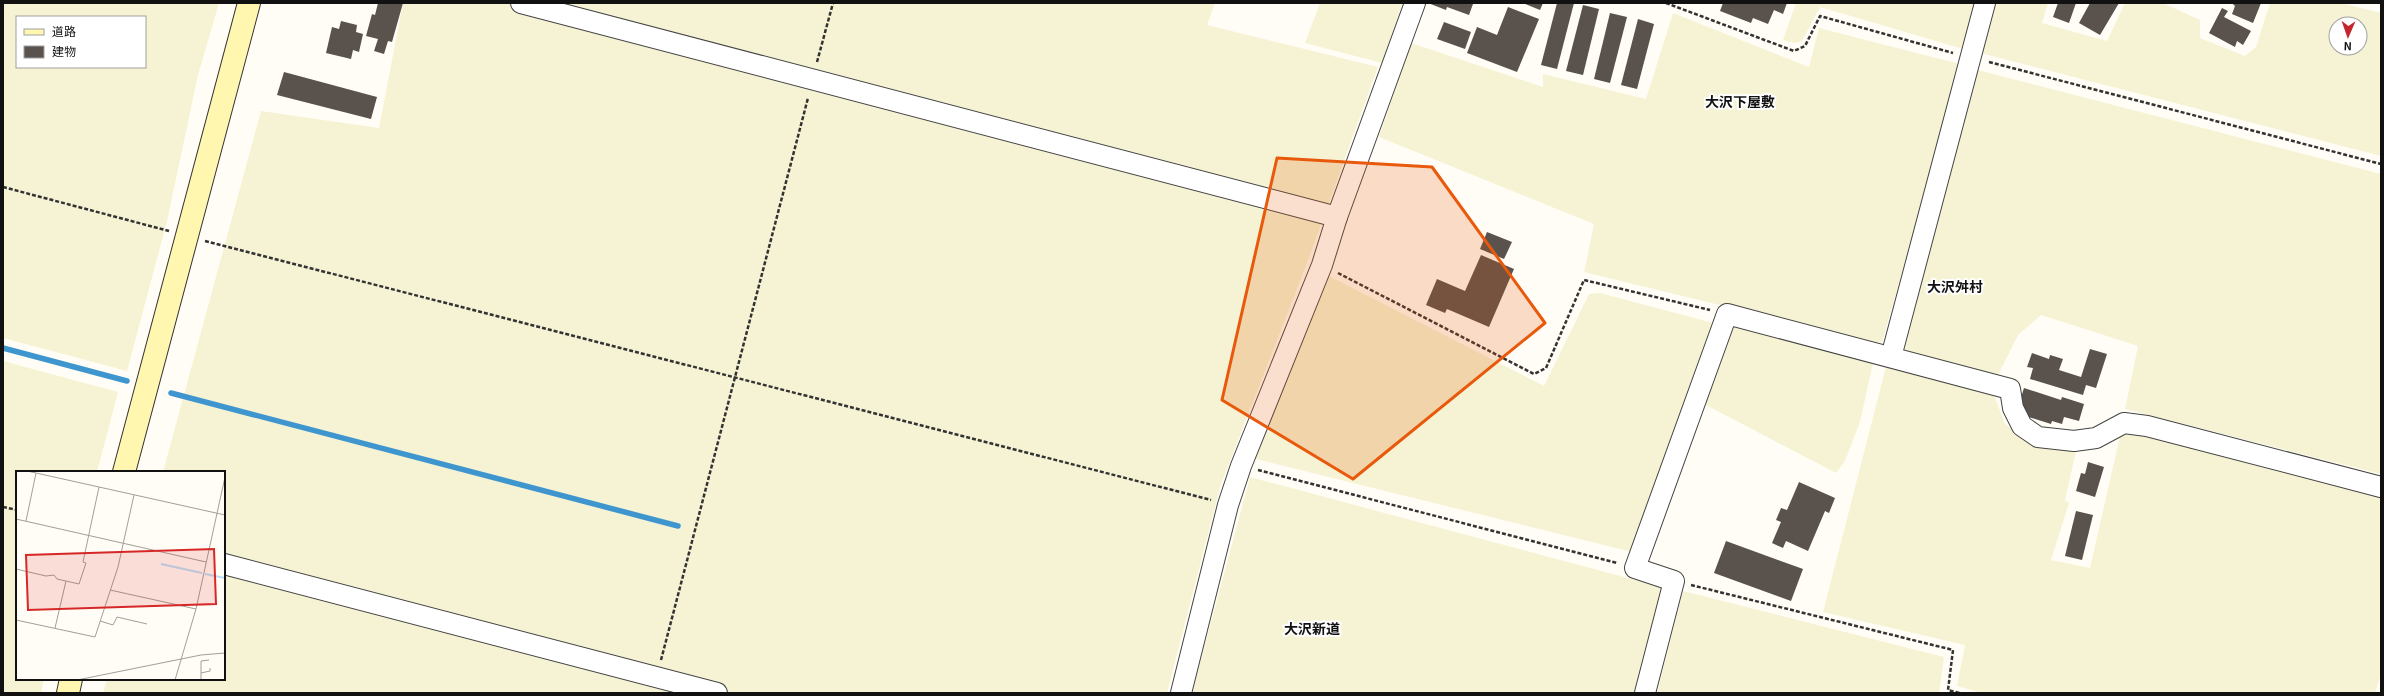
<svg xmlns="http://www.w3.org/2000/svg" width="2384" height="696" viewBox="0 0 2384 696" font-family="Georgia,'Noto Sans JP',serif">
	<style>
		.farmland { fill: #f6f3d4; fill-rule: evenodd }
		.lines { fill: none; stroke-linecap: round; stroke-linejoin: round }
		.stream { stroke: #3f96cf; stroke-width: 5.5 }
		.building { fill: #5a524d }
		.street-casing { stroke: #444; stroke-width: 22 }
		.secondary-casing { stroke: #333; stroke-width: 24 }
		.path { stroke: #333; stroke-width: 2.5; stroke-dasharray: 4 2; stroke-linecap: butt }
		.street { stroke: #fff; stroke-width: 20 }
		.secondary { stroke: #fff6b0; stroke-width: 22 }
		.marked { fill: #e8590c; fill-opacity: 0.2; stroke: #e8590c; stroke-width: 3; stroke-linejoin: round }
		.labels { text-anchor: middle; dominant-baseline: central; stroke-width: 4; stroke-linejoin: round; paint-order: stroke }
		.quarter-label { font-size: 14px; font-weight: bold; fill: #111; stroke: #fff }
		.inset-river { fill: none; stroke: #b9e0f7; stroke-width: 2 }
		.inset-road { fill: none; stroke: #a09f9a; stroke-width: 1 }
		.view { fill: #d62828; fill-opacity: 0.15; stroke: #d62828; stroke-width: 2 }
		.inset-edge { fill: none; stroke: #111; stroke-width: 2 }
	</style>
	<rect width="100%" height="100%" fill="#fffdf5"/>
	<g class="farmland">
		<path d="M3 3H219L198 75 167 221 127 371 3 338ZM17 17H145V67H17Z"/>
		<path d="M403 3H1215L1207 25 1378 67 1309 258 1221 484 1167 693H103L107 679H224V472H163L261 111 379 128Z"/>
		<path d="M1320 3H1402L1382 63 1305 43Z"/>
		<path d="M1796 3H1976L1963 49 1820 7 1802 41 1795 43 1783 40Z"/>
		<path d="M1994 3H2048L2042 23 2107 41 2125 3H2163L2200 20V38L2245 56 2256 47 2270 3H2341L2381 13V156L1980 53ZM2336 24H2360V48H2336Z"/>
		<path d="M1673 13 1809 67 1819 28 1956 63 1960 70 1882 342 1875 343 1584 272 1594 224 1379 137 1411 43 1543 87V74L1646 99Z"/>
		<path d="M1978 70 2381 174V474L2125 409 2138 346 2041 315 2018 335 1998 375 1905 352 1903 340Z"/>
		<path d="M1327 275 1544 386 1589 294 1600 293 1713 323 1632 552 1252 458Z"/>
		<path d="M1732 325 1873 363 1860 422 1845 461 1836 473 1704 404Z"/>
		<path d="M3 361 118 392 97 472H17V679H44L41 693H3Z"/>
		<path d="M1887 363 1993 392 2005 424 2031 443 2076 451 2065 500 2069 503 2051 560 2090 568 2121 432 2129 431 2381 495V674L2375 693H1982L1957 686 1965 645 1823 612Z"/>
		<path d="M1250 477 1665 588 1638 693H1192Z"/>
		<path d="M1683 591 1944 657 1939 693H1657Z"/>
	</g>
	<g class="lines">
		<g class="stream">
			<path d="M3 348 127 381"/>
			<path d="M171 393 678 526"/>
		</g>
	</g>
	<g class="building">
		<path d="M378 3H403L392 42 388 41 384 54 374 51 378 39 366 36 372 14 375 15Z"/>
		<path d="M1428 3H1471L1473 4 1469 15 1447 7 1446 10Z"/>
		<path d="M1523 3H1543L1540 10Z"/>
		<path d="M1557 3H1574L1557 69 1541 65Z"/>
		<path d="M1723 3H1787L1783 14 1774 10 1768 24 1753 18 1751 23 1720 11Z"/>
		<path d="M2058 3H2076L2069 23 2053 17Z"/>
		<path d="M2090 3H2119L2100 35 2079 23Z"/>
		<path d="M2232 3H2261L2253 23 2232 14 2235 6Z"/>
		<path d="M1583 5 1599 9 1583 75 1566 71Z"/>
		<path d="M1508 7 1539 19 1517 72 1467 53 1477 27 1497 35Z"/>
		<path d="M2222 8 2228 11 2224 17 2251 31 2243 45 2237 41 2235 47 2209 33Z"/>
		<path d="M1610 13 1627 17 1610 83 1594 79Z"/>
		<path d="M1638 19 1654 24 1637 89 1621 85Z"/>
		<path d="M341 21 357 25 356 32 363 34 359 52 353 50 351 59 326 53 332 27 339 29Z"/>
		<path d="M1444 22 1471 32 1465 49 1437 39Z"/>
		<path d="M284 72 377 97 371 119 277 95Z"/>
		<path d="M1487 232 1512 242 1504 259 1480 249Z"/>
		<path d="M1481 255 1514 269 1489 327 1447 309 1445 313 1426 305 1437 279 1465 291Z"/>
		<path d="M2090 349 2107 354 2096 388 2086 385 2083 395 2030 379 2033 368 2027 367 2032 353 2049 359 2050 355 2063 359 2059 370 2081 377Z"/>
		<path d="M2024 388 2061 400 2062 397 2084 404 2079 421 2064 417 2062 424 2052 421 2051 424 2016 413Z"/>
		<path d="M2088 462 2104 467 2095 497 2076 491 2081 473 2085 474Z"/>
		<path d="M1799 482 1835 498 1829 513 1825 511 1808 551 1786 541 1783 548 1772 543 1781 522 1776 520 1781 508 1787 510Z"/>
		<path d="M2076 511 2093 515 2082 560 2065 556Z"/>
		<path d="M1726 541 1803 569 1791 601 1714 573Z"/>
	</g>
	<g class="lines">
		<g class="street-casing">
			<g id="street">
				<path d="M521 3 1337 217"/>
				<path d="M1891 357 1985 3"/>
				<path d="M224 564 717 693"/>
				<path d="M1181 693 1228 505 1241 466 1322 265 1337 217 1415 3"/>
				<path d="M1645 693 1674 581 1635 568 1727 314 2010 389 2013 408 2022 426 2038 437 2074 441 2096 438 2124 423 2147 426 2381 487"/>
			</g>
		</g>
		<g class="secondary-casing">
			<g id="secondary">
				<path d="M124 472 249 3"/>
				<path d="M68 693 71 679"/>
			</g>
		</g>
		<g class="path">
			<path d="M1666 3 1794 51 1805 46 1820 16 1953 53"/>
			<path d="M817 62 833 3"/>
			<path d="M1989 62 2381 164"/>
			<path d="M3 187 169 231"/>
			<path d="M205 241 1211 500"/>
			<path d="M1338 273 1534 374 1546 368 1584 280 1710 310"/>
			<path d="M1258 470 1617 563"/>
			<path d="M3 507 17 510"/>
			<path d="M1691 585 1953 650 1948 690 1960 693"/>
			<path d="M661 660 808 98"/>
		</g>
		<use href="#street" class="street"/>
		<use href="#secondary" class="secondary"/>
	</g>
	<path class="marked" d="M1277 158 1432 167 1545 323 1353 479 1222 400Z"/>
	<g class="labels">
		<g class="quarter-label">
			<text x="1740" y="101">大沢下屋敷</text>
			<text x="1955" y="286">大沢舛村</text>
			<text x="1312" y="628">大沢新道</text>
		</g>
	</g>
	<g transform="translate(16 471)">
		<rect width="209" height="209" fill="#fffdf5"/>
		<path class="inset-river" d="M145 93 186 102M189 103 209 107"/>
		<path class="inset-road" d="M11 0 209 44M0 48 190 91M10 50 20 2M0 98 30 105 38 104 41 108 63 113 70 92 67 91 83 16M94 119 180 138M0 149 79 166 102 96 118 24M84 150 97 154 101 146 131 153M39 157 50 110M185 202 194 200V197M61 209 185 184 209 182M159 209 180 138 209 6M185 209V190L193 189"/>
		<path class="view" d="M198 78 200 133 12 139 10 84Z"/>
		<rect width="209" height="209" class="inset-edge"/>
	</g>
	<rect width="2384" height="696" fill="none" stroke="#111111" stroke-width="8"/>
	<rect x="16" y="16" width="130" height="52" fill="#ffffff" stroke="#a0a0a0"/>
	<rect x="24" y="29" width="20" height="6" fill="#fff6b0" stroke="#a0a0a0"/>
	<text x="52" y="36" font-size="12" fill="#111111">道路</text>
	<rect x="24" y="46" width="20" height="12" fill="#5a524d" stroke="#a0a0a0"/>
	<text x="52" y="56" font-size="12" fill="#111111">建物</text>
	<g transform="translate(2348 36) rotate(182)"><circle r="19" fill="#ffffff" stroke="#a0a0a0"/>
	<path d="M0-3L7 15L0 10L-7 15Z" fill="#c4262e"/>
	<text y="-6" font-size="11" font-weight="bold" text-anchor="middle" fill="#111111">N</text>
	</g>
</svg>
